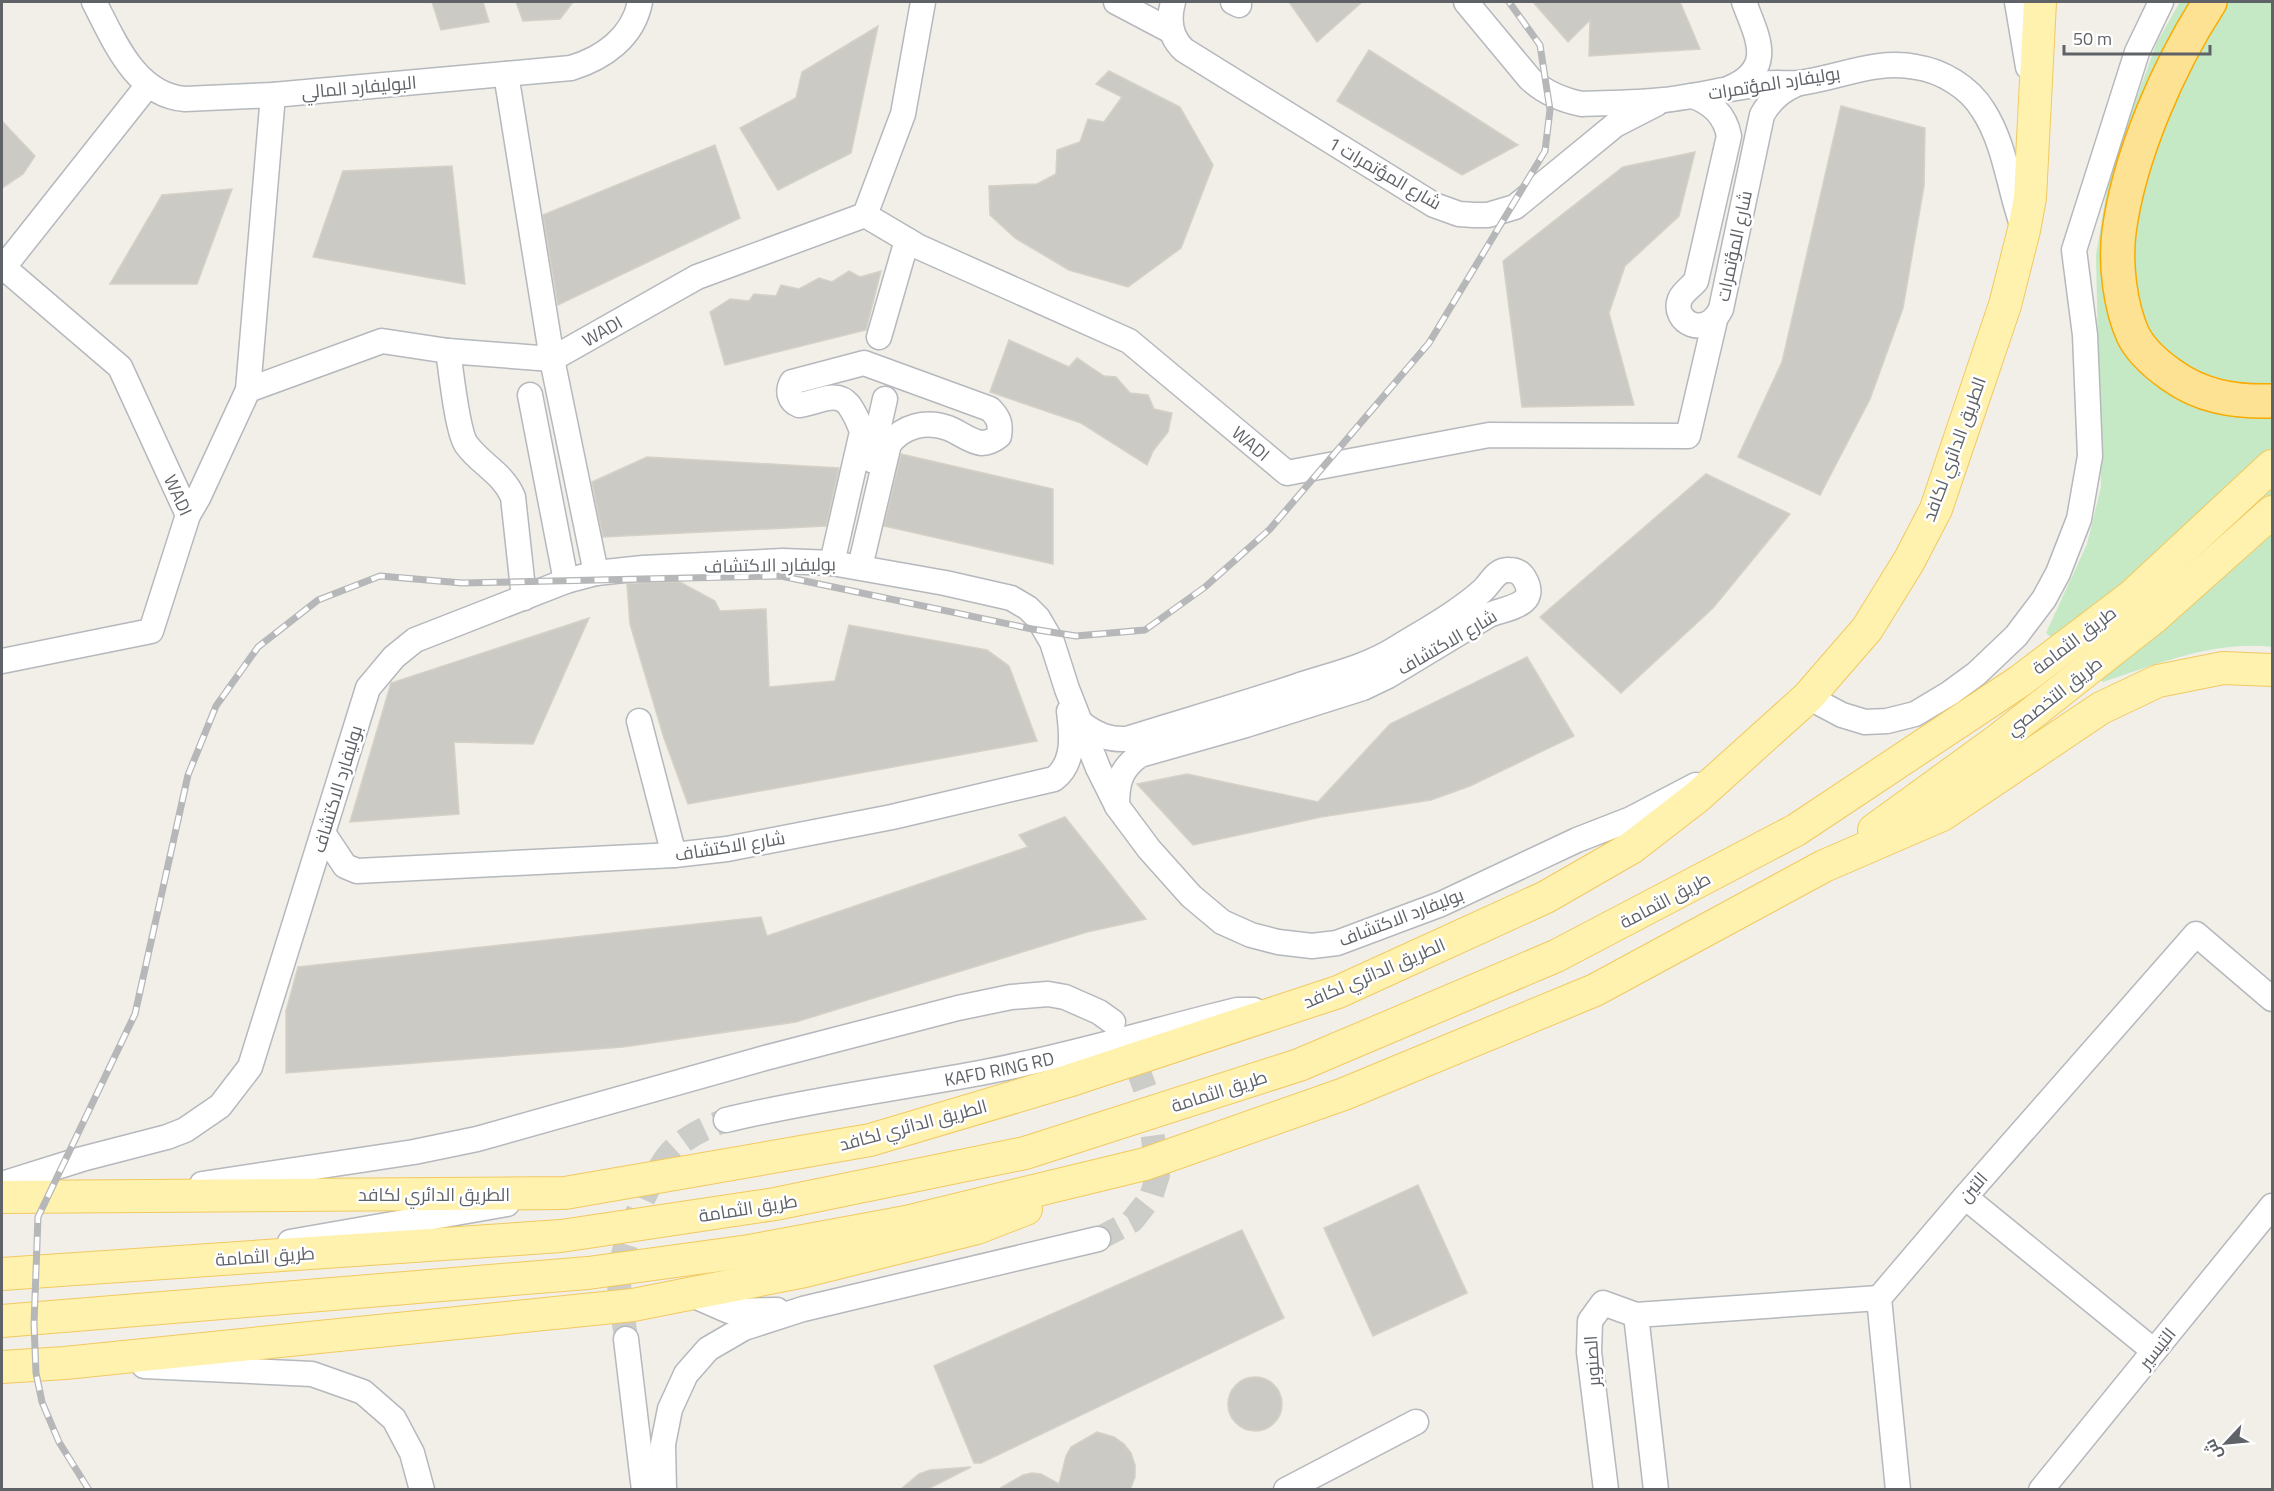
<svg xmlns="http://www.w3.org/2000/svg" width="2274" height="1491" viewBox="0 0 2274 1491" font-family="'Titillium Web',Cairo,sans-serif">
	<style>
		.grass { fill: #c5e8c5 }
		.building { fill: #cccac5; stroke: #d6d1c6; stroke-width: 1.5 }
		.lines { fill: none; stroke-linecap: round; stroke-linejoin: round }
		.minor-tunnel { stroke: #ccccc8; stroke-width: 24; stroke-dasharray: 24 12; stroke-linecap: butt }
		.minor-casing { stroke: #b5b8bc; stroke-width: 27 }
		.major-casing { stroke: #f2c960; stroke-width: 34 }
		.highway-casing { stroke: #f9ab00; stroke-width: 36 }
		.minor { stroke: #fff; stroke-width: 24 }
		.major { stroke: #fff2af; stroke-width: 32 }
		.highway { stroke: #fde293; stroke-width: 33 }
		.rail-casing { stroke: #b6b7b8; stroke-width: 7 }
		.rail { stroke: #fff; stroke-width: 4.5; stroke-dasharray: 14; stroke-linecap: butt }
		.labels { text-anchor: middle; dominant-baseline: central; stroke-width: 5; stroke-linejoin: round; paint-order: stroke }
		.street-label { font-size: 18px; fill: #5f6368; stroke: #fff }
	</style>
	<rect width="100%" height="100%" fill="#f1efe8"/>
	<path class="grass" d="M2180 2H2272V647C2215 640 2157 664 2103 682L2046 633 2087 544 2101 487 2096 255 2110 171 2157 42Z"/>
	<g class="building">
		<path d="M432 2H483L489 22 441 30Z"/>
		<path d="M516 2H573L560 19 523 21Z"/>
		<path d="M1289 2H1362L1317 42Z"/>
		<path d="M1533 2H1680L1700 49 1589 56 1590 20 1568 42Z"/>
		<path d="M878 26 851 153 778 190 740 128 796 98 802 72Z"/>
		<path d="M1369 50 1518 145 1462 175 1337 101Z"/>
		<path d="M1109 71 1180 107 1213 165 1181 248 1128 287 1069 270 1015 238 990 215 989 186 1037 184 1056 174 1057 150 1080 142 1088 119 1104 122 1122 97 1096 84Z"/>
		<path d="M1841 106 1925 128 1924 186 1903 308 1870 399 1820 495 1738 457 1782 362Z"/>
		<path d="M2 121 35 156 23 174 2 188Z"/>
		<path d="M715 145 740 218 558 305 543 215Z"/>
		<path d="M1695 152 1679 216 1625 266 1609 313 1634 405 1522 407 1503 261 1623 167Z"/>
		<path d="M452 166 465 284 313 257 343 171Z"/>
		<path d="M232 189 197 284H110L162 195Z"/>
		<path d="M849 271 860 277 881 271 866 330 725 365 710 312 730 299 749 301 754 294 776 296 781 285 799 289 819 278 832 282Z"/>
		<path d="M1009 340 1069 367 1077 358 1104 376 1116 377 1130 393 1148 395 1154 409 1172 413 1168 432 1153 451 1147 465 1081 423 990 392Z"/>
		<path d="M901 454 1053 489V564L884 526Z"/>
		<path d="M647 457 839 468 826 526 603 537 592 482Z"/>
		<path d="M1706 474 1790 514 1713 608 1621 693 1540 617Z"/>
		<path d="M651 582H680L715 601 720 611 766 609 769 687 835 681 849 625 987 650 1009 666 1037 741 688 804 664 738 630 624 627 584Z"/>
		<path d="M589 618 533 744 454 742 459 814 350 822 391 683Z"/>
		<path d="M1527 657 1574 736 1470 786 1431 800 1321 817 1193 845 1137 784 1187 774 1318 802 1390 724Z"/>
		<path d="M1065 817 1146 919 1087 932 796 1022 623 1047 286 1073V1011L298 967 761 917 767 936 1028 847 1019 835Z"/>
		<path d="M1418 1185 1467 1293 1373 1336 1324 1228Z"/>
		<path d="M1242 1230 1284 1318 981 1463H974L934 1366Z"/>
		<circle cx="1255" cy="1404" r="27"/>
		<path d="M1097 1432 1114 1437 1124 1444 1131 1453 1135 1465V1477L1130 1490H997L1023 1475 1032 1473 1041 1474 1059 1484 1066 1456 1071 1447Z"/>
		<path d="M971 1467 926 1490H900L919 1474 930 1470Z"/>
	</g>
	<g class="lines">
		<g class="minor-tunnel">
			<path d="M1098 1239 1132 1221 1151 1197 1158 1175 1147 1094 1129 1045"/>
			<path d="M626 1339C624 1319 619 1299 619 1279 619 1250 652 1169 674 1149 689 1135 707 1127 726 1120"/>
		</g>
		<g class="minor-casing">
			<g id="minor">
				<path d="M94 2C114 40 135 95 185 99L273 95 571 68C604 58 633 37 640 2"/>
				<path d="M1116 2 1171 31"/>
				<path d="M1173 2C1168 20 1170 37 1184 50L1434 205 1459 214 1474 215H1488L1515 207 1615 125 1656 104"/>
				<path d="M1233 2 1239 5"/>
				<path d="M1466 2 1530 79C1545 93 1562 100 1582 104 1609 103 1637 103 1664 100 1697 96 1729 88 1763 84 1775 82 1787 84 1799 83 1838 78 1876 59 1916 67 1942 71 1969 87 1983 110 2006 145 2009 191 2024 230"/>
				<path d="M2017 2 2028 67"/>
				<path d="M506 74 552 359 596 573"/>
				<path d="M1730 88C1777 68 1756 35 1744 2"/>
				<path d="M1692 96C1711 102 1725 115 1729 136L1696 281C1691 287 1683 292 1680 299 1671 322 1706 340 1721 309L1762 115C1771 99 1782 90 1799 83"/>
				<path id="s1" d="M865 215 919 247 1129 341 1287 473 1489 435 1688 436 1715 320"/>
				<path id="s2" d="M2 266 120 367 188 515 151 631 2 661"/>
				<path d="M3 268 148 85"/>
				<path d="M879 337 907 240"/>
				<path d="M448 351C451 370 457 430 466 444 480 464 503 473 513 497L524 598"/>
				<path d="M248 390 273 95"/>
				<path d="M530 395 566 581"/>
				<path d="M871 460 885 399"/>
				<path id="s3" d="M188 515 198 498 248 390 382 341 448 351 552 359 697 277 865 215 903 114 923 2"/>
				<path d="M832 563 862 432C859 422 855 414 849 405 836 389 817 403 799 405 789 401 787 391 792 382L864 363 990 409C999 418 1001 424 999 436 994 440 989 443 982 443 970 442 959 432 948 428 926 420 903 426 889 444L860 567"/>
				<path d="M1808 697 1842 715 1865 722 1887 721 1915 714 1950 693 1976 674 2016 636 2044 599 2058 573 2079 519 2090 456 2085 335 2074 250 2137 52 2161 2"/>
				<path d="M639 721 674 855"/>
				<path d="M1082 724C1097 735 1109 740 1127 739 1184 721 1241 705 1297 686 1330 675 1364 668 1395 649 1424 631 1456 614 1482 591 1491 583 1496 569 1509 570 1516 570 1521 573 1524 578 1541 606 1505 608 1489 615L1388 676 1363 688 1246 725 1140 755C1120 769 1117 783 1117 806"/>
				<path d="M323 833 345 866 357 871 674 855 727 849 892 817 1054 779C1075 763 1072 735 1069 711"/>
				<path id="s4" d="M726 1120C813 1099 902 1088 990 1071 1073 1055 1155 1030 1237 1010H1254"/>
				<path d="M2 1184 82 1159 167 1137 185 1130 220 1106 250 1067 368 688 394 657 415 640 566 581 596 573 643 568 783 561 832 563 945 583 1011 598 1028 608 1038 618 1052 642 1067 689 1098 768 1117 806 1149 849 1191 896 1222 922 1251 935 1278 942 1312 946 1337 943 1441 904 1577 840 1631 819 1696 785"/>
				<path d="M202 1184 414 1152 477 1139 765 1058 958 1008 1011 997 1048 994 1065 997 1099 1012 1113 1022"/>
				<path d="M1965 1197 2154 1351"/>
				<path d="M290 1242 507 1204"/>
				<path d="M690 1294 729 1311 777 1310"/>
				<path d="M1636 1315 1656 1490"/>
				<path d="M626 1339 644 1490"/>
				<path d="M144 1366 312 1374 363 1392 394 1419 412 1453 422 1490"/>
				<path d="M664 1490 663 1444 670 1409 686 1374 708 1349 744 1328 803 1309 1098 1239"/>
				<path d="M1286 1490 1416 1422"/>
				<path d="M1606 1490 1589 1352 1590 1321 1603 1303 1636 1315 1879 1298"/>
				<path d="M1898 1490 1879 1298 1965 1197 2196 934 2272 999"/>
				<path d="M2041 1490 2272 1206"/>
			</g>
		</g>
		<g class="major-casing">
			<g id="major">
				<path d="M1874 830 1998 740 2152 619 2272 512"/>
				<path d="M2 1197 565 1193 870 1140 1068 1081 1338 992 1546 897 1631 848 1697 797 1808 697 1867 629 1909 561 1936 509 2005 305 2024 230 2030 198 2040 2"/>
				<path d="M2 1274 561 1236 775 1204 1025 1153 1299 1065 1556 956 1796 830 2020 681 2132 596 2272 466"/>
				<path d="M2 1321 588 1273 749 1251 906 1222 1145 1164 1344 1094 1595 990 1824 866 1942 815 2101 708 2158 681 2223 668 2272 670"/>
				<path d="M2 1367 65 1363 633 1305 805 1271 977 1228 1026 1209"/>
			</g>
		</g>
		<g class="highway-casing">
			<path id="highway" d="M2210 2C2169 65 2129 156 2119 232 2115 264 2120 306 2133 335 2141 351 2156 364 2170 374 2201 397 2235 402 2272 401"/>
		</g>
		<use href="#minor" class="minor"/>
		<use href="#major" class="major"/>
		<use href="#highway" class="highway"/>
		<g class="rail-casing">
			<path id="rail" d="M89 1490 59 1442 42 1402 36 1373 34 1324 38 1217 135 1014 188 775 216 706 258 647 318 600 380 576 462 583 781 576 1032 629 1076 636 1145 630 1205 587 1270 529 1429 343 1545 151 1550 110 1540 45 1509 2"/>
		</g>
		<use href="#rail" class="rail"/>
	</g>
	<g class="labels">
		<g class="street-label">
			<text transform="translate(1774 83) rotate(-9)">بوليفارد المؤتمرات</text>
			<text transform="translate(359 87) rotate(-5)">البوليفارد المالي</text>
			<text transform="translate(1385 173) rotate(30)">شارع المؤتمرات 1</text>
			<text transform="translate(1734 246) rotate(-78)">شارع المؤتمرات</text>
			<text stroke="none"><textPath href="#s3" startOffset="510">WADI</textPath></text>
			<text stroke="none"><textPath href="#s1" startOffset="452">WADI</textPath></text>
			<text transform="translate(1954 449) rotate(-70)">الطريق الدائري لكافد</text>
			<text stroke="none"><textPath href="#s2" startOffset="296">WADI</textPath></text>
			<text transform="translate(770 565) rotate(-1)">بوليفارد الاكتشاف</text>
			<text transform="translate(2074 640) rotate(-37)">طريق الثمامة</text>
			<text transform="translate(1447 642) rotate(-30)">شارع الاكتشاف</text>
			<text transform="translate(2054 696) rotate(-38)">طريق التخصصي</text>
			<text transform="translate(337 789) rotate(-73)">بوليفارد الاكتشاف</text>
			<text transform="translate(730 846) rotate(-9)">شارع الاكتشاف</text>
			<text transform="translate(1665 900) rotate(-28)">طريق الثمامة</text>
			<text transform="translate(1401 917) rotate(-21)">بوليفارد الاكتشاف</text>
			<text transform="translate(1374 973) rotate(-23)">الطريق الدائري لكافد</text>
			<text stroke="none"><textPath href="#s4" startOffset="278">KAFD RING RD</textPath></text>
			<text transform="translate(1219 1091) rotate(-18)">طريق الثمامة</text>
			<text transform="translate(913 1125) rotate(-15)">الطريق الدائري لكافد</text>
			<text transform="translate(1973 1187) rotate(-49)">التين</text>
			<text x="434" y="1194">الطريق الدائري لكافد</text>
			<text transform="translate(748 1208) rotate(-9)">طريق الثمامة</text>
			<text transform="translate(265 1256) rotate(-4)">طريق الثمامة</text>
			<text transform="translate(2157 1348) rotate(-51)">التيسير</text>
			<text transform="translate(1592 1361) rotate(-94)">الصنوبر</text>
		</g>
	</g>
	<rect width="2274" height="1491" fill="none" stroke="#5f6368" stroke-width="6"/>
	<g transform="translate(2226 1443) rotate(244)" stroke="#ffffff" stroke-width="4.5" paint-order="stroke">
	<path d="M0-4.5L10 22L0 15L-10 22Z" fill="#5f6368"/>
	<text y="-9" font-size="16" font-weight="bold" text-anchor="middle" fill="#5f6368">ش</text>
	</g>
	<path d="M2064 45v9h146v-9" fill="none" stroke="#5f6368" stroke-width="3"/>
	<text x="2073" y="45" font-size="18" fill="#5f6368" stroke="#ffffff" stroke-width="4.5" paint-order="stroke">50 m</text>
</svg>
